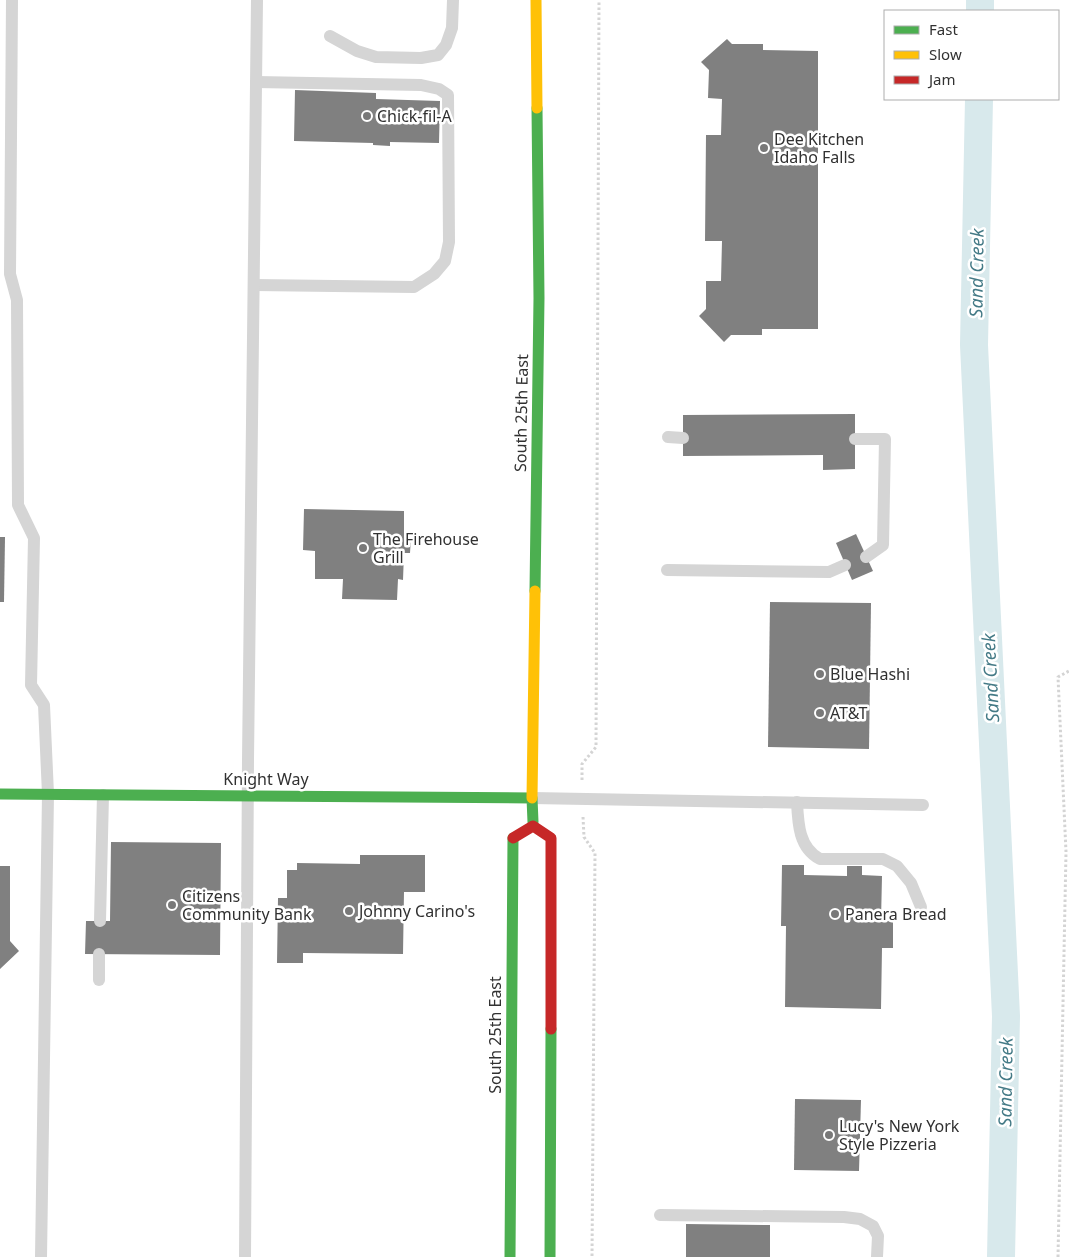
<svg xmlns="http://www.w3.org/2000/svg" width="1069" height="1257" viewBox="0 0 1069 1257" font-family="'Noto Sans',sans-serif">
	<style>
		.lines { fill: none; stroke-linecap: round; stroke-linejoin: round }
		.canal { stroke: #d8e9ec; stroke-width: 28 }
		.building { fill: #808080 }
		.path { stroke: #d4d4d4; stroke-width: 3; stroke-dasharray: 2.5 2.5; stroke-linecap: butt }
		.lane { stroke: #d5d5d5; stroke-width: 12 }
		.fast { stroke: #4caf50; stroke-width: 11 }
		.slow { stroke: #ffc107; stroke-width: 11 }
		.jam { stroke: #c62828; stroke-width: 11 }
		.poi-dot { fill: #797979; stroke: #fff; stroke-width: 2 }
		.labels { text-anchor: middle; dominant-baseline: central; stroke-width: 5; stroke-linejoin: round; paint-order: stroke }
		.poi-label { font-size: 16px; fill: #313131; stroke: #fff; text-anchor: start }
		.street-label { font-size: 16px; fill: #313131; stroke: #fff }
		.water-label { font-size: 18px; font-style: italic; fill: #447a86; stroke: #fff }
	</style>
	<rect width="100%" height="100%" fill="#fff"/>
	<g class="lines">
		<g class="canal">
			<path d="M980 11V0"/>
			<path d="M979 99 974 345 1006 1016 1001 1257"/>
		</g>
	</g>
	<g class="building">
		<path d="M727 39 732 44H763V50L818 51V329H762V335H731L724 342 699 316 706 309V281H721L722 241H705L706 135H721L722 99 708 98 709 70 701 62Z"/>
		<path d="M295 90 376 93V99L440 101 439 143 390 142V146L373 145V143L294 141Z"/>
		<path d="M855 414V469L823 470V455L683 456V415Z"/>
		<path d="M304 509 404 511V537L411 538 410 553H404L403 580 398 579 397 600 342 599 343 579H315V551L303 550Z"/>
		<path d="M856 534 873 571 852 580 836 543Z"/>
		<path d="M0 537H5L4 602H0Z"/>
		<path d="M770 602 871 603 869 749 768 747Z"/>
		<path d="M111 842 221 843 220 955 85 954 86 921H110Z"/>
		<path d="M360 855H425V892H404L403 954 303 953V963H277L278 898H287V870H297V863L360 864Z"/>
		<path d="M782 865H804V875L847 876V866H862V875L882 876 881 921H893V948H882L881 1009 785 1007 786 926H781Z"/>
		<path d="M0 866H10V941L19 951 0 969Z"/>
		<path d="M795 1099 861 1100 859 1171 794 1170Z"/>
		<path d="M686 1224 770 1225V1257H686Z"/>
	</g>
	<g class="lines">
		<g class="path">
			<path d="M582 780V764L596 747 599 0"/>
			<path d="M583 817 584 837 595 853 592 1257"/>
			<path d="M1058 1257 1066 852 1058 677 1069 671"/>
		</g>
		<g class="lane">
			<path d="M12 0 10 274 17 300 18 505 34 538 31 685 44 705 48 794 41 1257"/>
			<path d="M330 36 357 51 376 57 421 58 438 55 446 45 452 28 453 0"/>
			<path d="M254 285 414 287 434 274 445 261 449 242 448 95 439 89 421 85 256 82"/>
			<path d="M668 437 683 438"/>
			<path d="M855 439H885L883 545 866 557"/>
			<path d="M667 570 829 572 845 565"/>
			<path d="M532 798 923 805"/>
			<path d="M797 802C798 824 799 848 820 859H883L897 866 911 883 921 907"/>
			<path d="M100 921 103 795"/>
			<path d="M99 980V954"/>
			<path d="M660 1215 844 1217 860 1219 873 1226 878 1236 877 1257"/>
			<path d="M245 1257 248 760 257 0"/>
		</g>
		<g class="fast">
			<path d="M535 591 539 298 537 108"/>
			<path d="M0 794 532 798 533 822"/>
			<path d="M510 1257 513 838"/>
			<path d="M550 1257 551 1029"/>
		</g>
		<g class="slow">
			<path d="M536 0 537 108"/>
			<path d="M532 798 535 591"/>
		</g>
		<path class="jam" d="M513 838 533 826 551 838V1029"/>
	</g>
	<g class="poi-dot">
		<circle cx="367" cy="116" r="5"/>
		<circle cx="764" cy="148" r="5"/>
		<circle cx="363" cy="548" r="5"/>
		<circle cx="820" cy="674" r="5"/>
		<circle cx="820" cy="713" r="5"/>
		<circle cx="172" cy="905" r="5"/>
		<circle cx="349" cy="911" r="5"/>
		<circle cx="835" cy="914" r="5"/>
		<circle cx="829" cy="1135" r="5"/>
	</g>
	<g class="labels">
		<g class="poi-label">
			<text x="377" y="116">Chick-fil-A</text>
			<text x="774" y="139">Dee Kitchen<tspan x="774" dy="18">Idaho Falls</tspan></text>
			<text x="373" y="539">The Firehouse<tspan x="373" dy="18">Grill</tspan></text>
			<text x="830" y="674">Blue Hashi</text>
			<text x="830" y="713">AT&amp;T</text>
			<text x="182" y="896">Citizens<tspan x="182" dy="18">Community Bank</tspan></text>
			<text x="359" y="911">Johnny Carino's</text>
			<text x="845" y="914">Panera Bread</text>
			<text x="839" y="1126">Lucy's New York<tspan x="839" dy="18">Style Pizzeria</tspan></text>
		</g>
		<g class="street-label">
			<text transform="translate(521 413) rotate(-89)">South 25th East</text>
			<text x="266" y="779">Knight Way</text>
			<text transform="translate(495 1035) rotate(-90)">South 25th East</text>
		</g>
		<g class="water-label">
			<text transform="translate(976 273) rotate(-89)">Sand Creek</text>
			<text transform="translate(990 678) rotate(-93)">Sand Creek</text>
			<text transform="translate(1005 1082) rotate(-89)">Sand Creek</text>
		</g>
	</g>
	<rect x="884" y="10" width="175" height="90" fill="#ffffff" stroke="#adadad"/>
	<rect x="894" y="26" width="25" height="8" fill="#4caf50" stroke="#adadad"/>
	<text x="929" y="35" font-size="15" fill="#313131">Fast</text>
	<rect x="894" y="51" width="25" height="8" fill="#ffc107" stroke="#adadad"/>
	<text x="929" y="60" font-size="15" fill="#313131">Slow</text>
	<rect x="894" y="76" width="25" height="8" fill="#c62828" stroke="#adadad"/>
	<text x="929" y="85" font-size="15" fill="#313131">Jam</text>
</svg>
